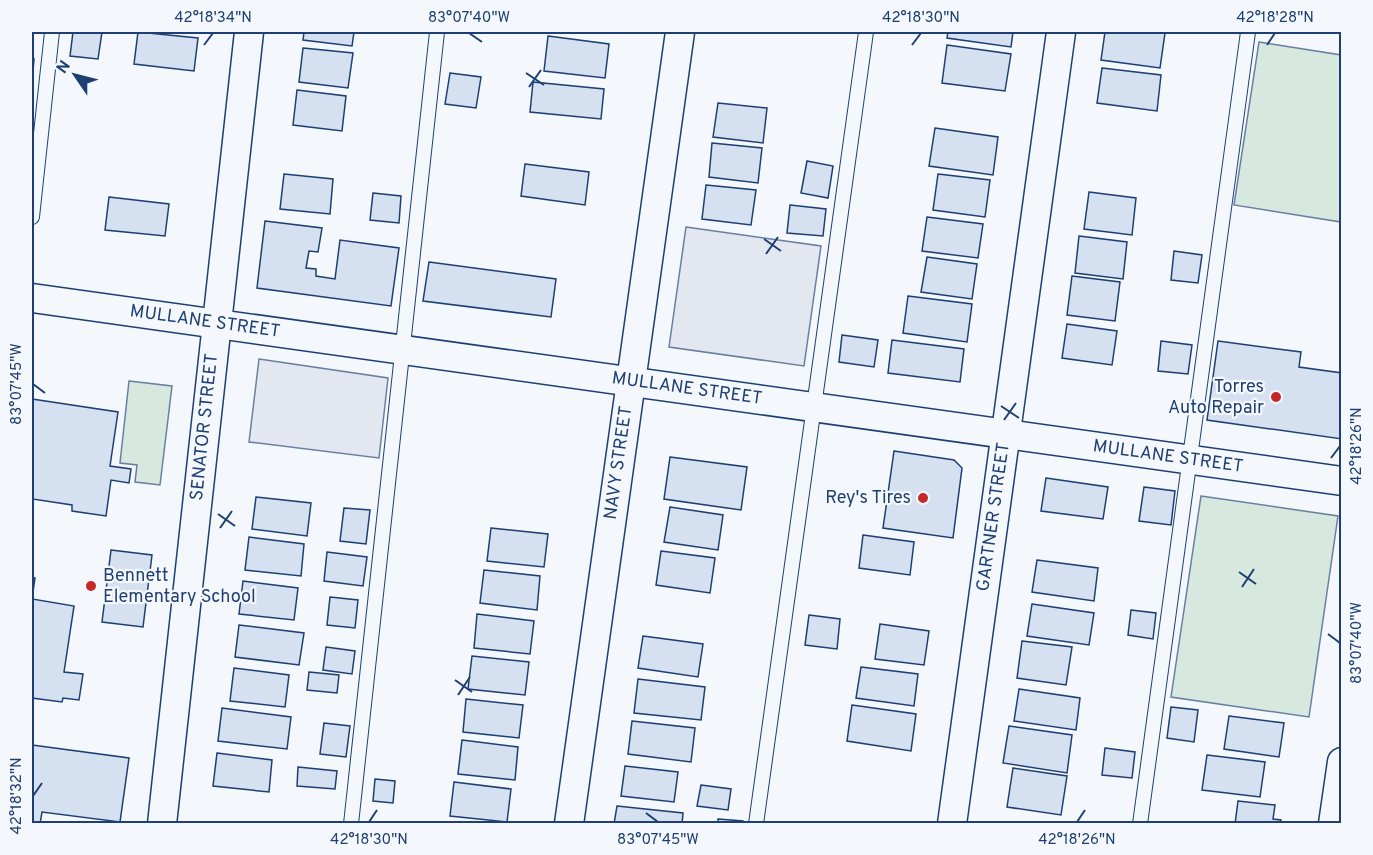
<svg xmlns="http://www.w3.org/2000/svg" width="1373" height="855" viewBox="0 0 1373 855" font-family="Overpass,sans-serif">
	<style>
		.green { fill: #d7e8df; stroke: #687fa3; stroke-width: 1.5 }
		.parking { fill: #e3e8f0; stroke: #687fa3; stroke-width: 1.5 }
		.building { fill: #d5e0f0; stroke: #1d3f73; stroke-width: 1.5 }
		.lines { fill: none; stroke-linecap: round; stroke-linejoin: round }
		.service-casing { stroke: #1d3f73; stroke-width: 16 }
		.minor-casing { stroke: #1d3f73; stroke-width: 31 }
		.service { stroke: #f4f7fb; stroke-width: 14 }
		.minor { stroke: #f4f7fb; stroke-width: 28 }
		.ticks { fill: none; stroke: #1d3f73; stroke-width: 2 }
		.poi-dot { fill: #c62828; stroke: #f4f7fb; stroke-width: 2 }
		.labels { text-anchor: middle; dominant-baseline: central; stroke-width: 4.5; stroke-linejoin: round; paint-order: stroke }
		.street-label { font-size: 18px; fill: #1d3f73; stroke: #f4f7fb }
		.poi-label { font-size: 18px; fill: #1d3f73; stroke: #f4f7fb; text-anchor: end }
		.neatline { fill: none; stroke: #1d3f73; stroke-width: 2 }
		.ticks-label { font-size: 15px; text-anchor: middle; fill: #1d3f73 }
	</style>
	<rect width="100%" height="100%" fill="#f4f7fb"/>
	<g class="green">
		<path d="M1259 42 1341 55V222L1234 205Z"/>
		<path d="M129 381 172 386 160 485 135 482 137 465 120 463Z"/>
		<path d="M1201 496 1338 516 1309 717 1171 697Z"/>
	</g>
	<g class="parking">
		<path d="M686 227 821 246 804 366 669 347Z"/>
		<path d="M259 359 388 378 379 458 249 442Z"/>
	</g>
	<g class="building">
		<path d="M73 32H102L98 59 70 56Z"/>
		<path d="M138 32 198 38 194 71 134 64Z"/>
		<path d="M304 32H354L352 46 303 40Z"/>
		<path d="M948 32H1013L1011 47 947 38Z"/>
		<path d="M1105 32 1165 33 1160 68 1101 60Z"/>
		<path d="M548 36 609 44 605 78 544 71Z"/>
		<path d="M947 45 1011 54 1005 91 942 83Z"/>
		<path d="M303 48 353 53 348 88 299 82Z"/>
		<path d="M32 59H34L32 83Z"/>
		<path d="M1102 68 1161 75 1157 111 1097 103Z"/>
		<path d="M450 73 481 77 476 108 445 104Z"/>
		<path d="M533 82 604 89 601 119 530 112Z"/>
		<path d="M297 90 346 96 342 131 293 125Z"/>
		<path d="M718 103 767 108 763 143 713 137Z"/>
		<path d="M935 128 998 137 993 175 929 166Z"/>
		<path d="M712 143 762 148 758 183 709 177Z"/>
		<path d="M807 161 833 166 828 198 801 193Z"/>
		<path d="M525 164 589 172 585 205 521 196Z"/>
		<path d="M284 174 333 179 330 214 280 209Z"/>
		<path d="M938 174 990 180 985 217 933 210Z"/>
		<path d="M706 185 756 190 751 225 702 219Z"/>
		<path d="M1089 192 1136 198 1132 235 1084 229Z"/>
		<path d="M373 193 401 196 399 223 370 220Z"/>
		<path d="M109 197 169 204 165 236 105 230Z"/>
		<path d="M790 205 826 209 823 236 787 233Z"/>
		<path d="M927 217 983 224 978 258 922 251Z"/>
		<path d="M265 221 322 228 318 252 309 251 306 268 316 269V276L335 279 340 240 399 248 391 306 257 288Z"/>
		<path d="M1079 236 1127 242 1123 279 1075 273Z"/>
		<path d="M1174 251 1202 255 1198 283 1171 280Z"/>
		<path d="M927 257 977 264 972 299 921 292Z"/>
		<path d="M429 262 556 279 551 317 423 301Z"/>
		<path d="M1072 276 1120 282 1115 321 1067 315Z"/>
		<path d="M908 296 972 304 967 342 903 333Z"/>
		<path d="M1067 324 1117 331 1112 365 1062 358Z"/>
		<path d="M842 335 878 340 874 367 839 362Z"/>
		<path d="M892 340 964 349 960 382 888 373Z"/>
		<path d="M1161 341 1192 345 1188 374 1158 371Z"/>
		<path d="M1218 341 1301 352 1299 367 1342 373V439L1207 420Z"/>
		<path d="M32 399 118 412 110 466 131 469 129 483 111 480 106 516 72 511V505L33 499 32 508Z"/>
		<path d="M894 451 954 460 962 468 953 538 883 528Z"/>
		<path d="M670 457 747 467 741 510 664 499Z"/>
		<path d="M1046 478 1108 487 1103 519 1041 511Z"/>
		<path d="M1144 487 1175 491 1171 525 1139 521Z"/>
		<path d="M256 497 311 503 307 536 252 529Z"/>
		<path d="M670 507 723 515 718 550 664 542Z"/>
		<path d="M344 508 370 510 366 544 340 541Z"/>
		<path d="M491 528 548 534 544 567 487 561Z"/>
		<path d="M863 535 914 542 910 575 859 568Z"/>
		<path d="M249 537 304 544 301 576 245 570Z"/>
		<path d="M111 550 152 555 143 627 102 622Z"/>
		<path d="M661 551 715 558 710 593 656 585Z"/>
		<path d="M327 552 367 557 363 586 324 581Z"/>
		<path d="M1037 560 1098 568 1094 601 1032 592Z"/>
		<path d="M484 570 540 576 537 610 480 603Z"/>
		<path d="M32 577 35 578 32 599 74 606 64 672 83 674 79 700 63 698 62 702 32 698Z"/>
		<path d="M243 581 298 588 294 620 239 614Z"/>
		<path d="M330 597 358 600 355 628 327 625Z"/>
		<path d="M1032 604 1094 613 1089 645 1027 636Z"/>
		<path d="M1131 610 1156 613 1153 639 1128 635Z"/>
		<path d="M477 614 534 621 530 654 474 648Z"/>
		<path d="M809 615 840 619 837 649 805 645Z"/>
		<path d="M880 624 929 631 924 665 875 659Z"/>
		<path d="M239 625 304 633 299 665 235 657Z"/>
		<path d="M643 636 703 644 698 677 638 668Z"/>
		<path d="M1022 641 1072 647 1066 685 1017 678Z"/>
		<path d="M326 647 355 651 352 674 323 670Z"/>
		<path d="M472 656 529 662 525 695 468 689Z"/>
		<path d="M861 667 918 674 914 706 856 698Z"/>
		<path d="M234 668 289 675 285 707 230 701Z"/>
		<path d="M309 672 339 675 337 693 307 690Z"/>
		<path d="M638 679 705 687 701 720 634 713Z"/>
		<path d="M1019 689 1080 698 1076 730 1014 721Z"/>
		<path d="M466 699 523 705 519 738 463 732Z"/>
		<path d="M852 705 916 714 911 751 847 741Z"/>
		<path d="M1171 707 1198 710 1194 742 1167 738Z"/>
		<path d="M222 708 291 717 287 749 218 741Z"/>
		<path d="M1229 716 1284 723 1279 757 1224 749Z"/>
		<path d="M632 721 695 728 691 762 628 754Z"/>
		<path d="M324 723 350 726 346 757 320 754Z"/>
		<path d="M1009 726 1072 735 1067 773 1003 763Z"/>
		<path d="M462 740 518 747 515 780 458 774Z"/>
		<path d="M32 745 129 758 120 822 42 812 40 824H32Z"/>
		<path d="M1105 748 1135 752 1132 778 1102 775Z"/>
		<path d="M217 753 272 760 269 792 213 786Z"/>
		<path d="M1207 755 1265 762 1260 797 1202 790Z"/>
		<path d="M625 766 678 772 674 802 621 796Z"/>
		<path d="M298 767 337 771 335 789 297 786Z"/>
		<path d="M1013 768 1067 776 1061 815 1007 807Z"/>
		<path d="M375 779 395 781 393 803 373 801Z"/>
		<path d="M454 782 511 789 507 822 450 816Z"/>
		<path d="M701 785 731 789 728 810 697 806Z"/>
		<path d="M1238 801 1275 805 1273 819 1281 820 1280 824H1235Z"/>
		<path d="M617 806 683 813 682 824H614Z"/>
		<path d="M718 819 743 821V824H718Z"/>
	</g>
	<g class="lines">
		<g class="service-casing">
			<g id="service">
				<path d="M32 217 52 32"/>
				<path d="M351 824 437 32"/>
				<path d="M756 824 866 32"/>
				<path d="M1140 824 1248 32"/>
			</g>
		</g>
		<g class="minor-casing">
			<g id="minor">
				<path d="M32 298 1342 481"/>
				<path d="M162 824 249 32"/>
				<path d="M569 824 680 32"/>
				<path d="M952 824 1061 32"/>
				<path d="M1333 824 1342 762"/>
			</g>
		</g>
		<use href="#service" class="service"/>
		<use href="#minor" class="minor"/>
	</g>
	<path class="ticks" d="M469 33 482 42M204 45 213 33M912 45 921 33M1267 45 1275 33M526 73 544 85M529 87 541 70M764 239 781 251M766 254 778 237M33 384 45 393M1001 406 1019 418M1004 420 1016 403M1331 458 1340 446M218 514 235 526M220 528 232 511M1239 572 1256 584M1242 587 1254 569M1328 634 1340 643M455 680 472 692M458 695 470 677M33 796 42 783M646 813 658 822M369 822 377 810M1077 822 1085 810"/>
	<g class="poi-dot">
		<circle cx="1276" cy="397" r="6"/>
		<circle cx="923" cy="498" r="6"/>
		<circle cx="91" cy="586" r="6"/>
	</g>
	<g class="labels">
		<g class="street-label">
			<text transform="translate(205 322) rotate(8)">MULLANE STREET</text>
			<text transform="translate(687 389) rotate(8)">MULLANE STREET</text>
			<text transform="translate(205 427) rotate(-84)">SENATOR STREET</text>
			<text transform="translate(1168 457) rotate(8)">MULLANE STREET</text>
			<text transform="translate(619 463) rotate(-82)">NAVY STREET</text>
			<text transform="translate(994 517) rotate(-82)">GARTNER STREET</text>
		</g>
		<g class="poi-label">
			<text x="1264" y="387">Torres<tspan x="1264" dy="21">Auto Repair</tspan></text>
			<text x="911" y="498">Rey's Tires</text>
			<text x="103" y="576" text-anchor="start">Bennett<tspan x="103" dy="21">Elementary School</tspan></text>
		</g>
	</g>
	<rect width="1373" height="855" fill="none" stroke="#f4f7fb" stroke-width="66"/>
	<g transform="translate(75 75) rotate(305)" stroke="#f4f7fb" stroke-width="4.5" paint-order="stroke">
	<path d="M0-4.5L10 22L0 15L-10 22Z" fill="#1d3f73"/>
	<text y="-9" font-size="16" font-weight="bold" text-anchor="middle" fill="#1d3f73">N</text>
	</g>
	<rect x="33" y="33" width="1307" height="789" class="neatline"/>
	<g class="ticks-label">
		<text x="213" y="22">42°18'34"N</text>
		<text x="469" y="22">83°07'40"W</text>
		<text x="921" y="22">42°18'30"N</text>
		<text x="1275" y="22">42°18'28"N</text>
		<text transform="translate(16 384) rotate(-90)" y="5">83°07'45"W</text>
		<text transform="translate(1356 446) rotate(-90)" y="5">42°18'26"N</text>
		<text transform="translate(1356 643) rotate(-90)" y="5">83°07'40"W</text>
		<text transform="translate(16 796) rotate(-90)" y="5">42°18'32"N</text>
		<text x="369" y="844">42°18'30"N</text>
		<text x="658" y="844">83°07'45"W</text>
		<text x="1077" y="844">42°18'26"N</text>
	</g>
</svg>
